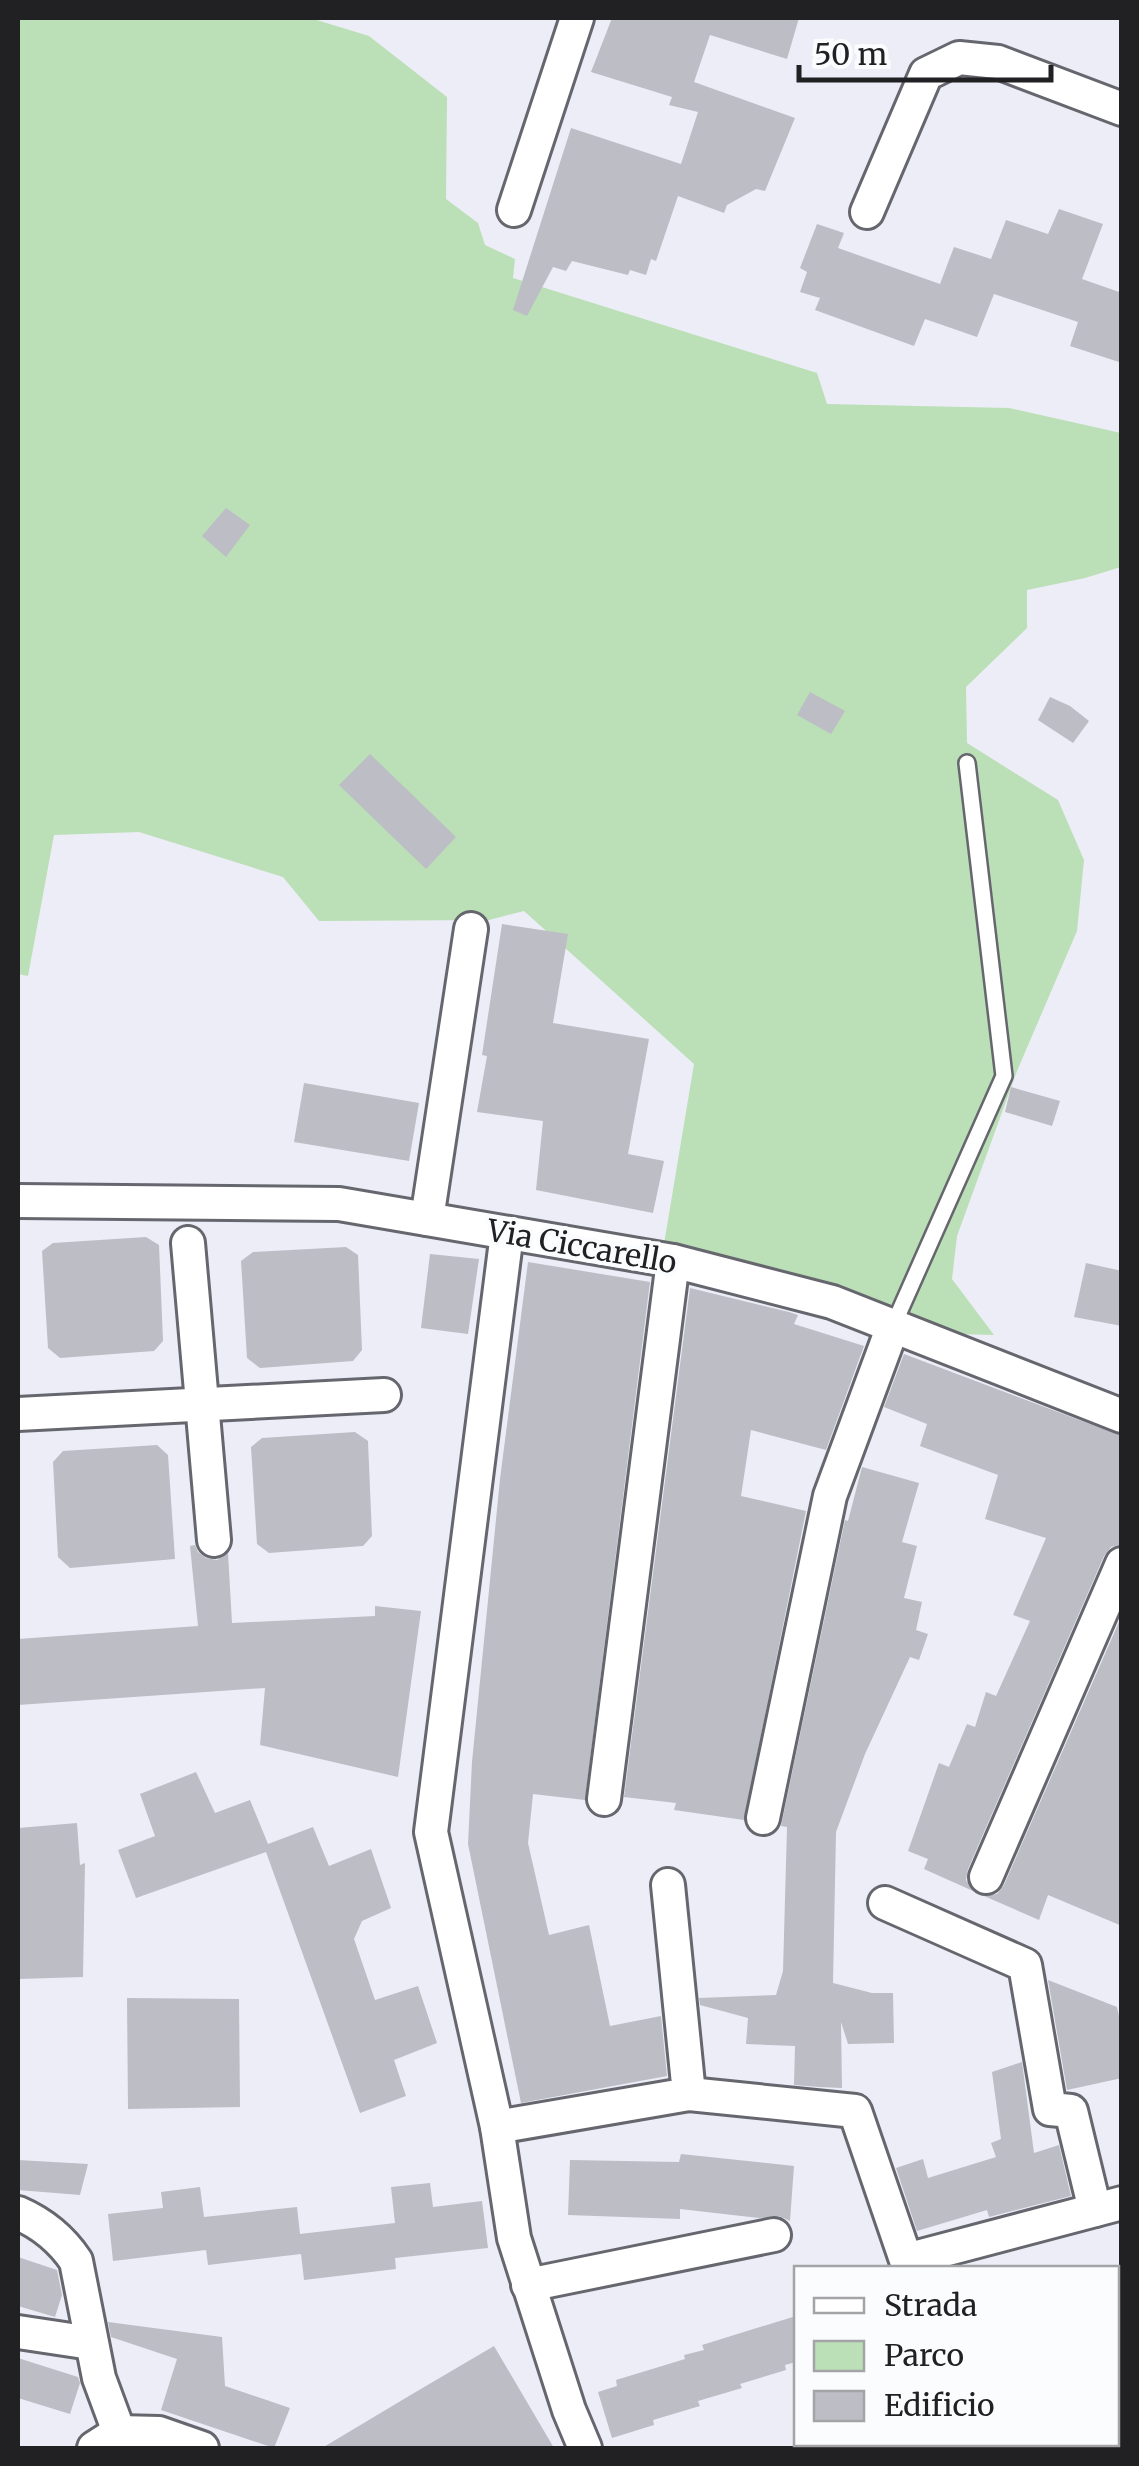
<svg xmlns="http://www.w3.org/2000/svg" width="1139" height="2466" viewBox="0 0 1139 2466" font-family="Merriweather,serif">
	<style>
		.green { fill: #bbdfb6 }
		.building { fill: #bcbdc5 }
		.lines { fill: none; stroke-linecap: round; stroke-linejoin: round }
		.lane-casing { stroke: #66666e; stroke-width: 20 }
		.street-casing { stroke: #66666e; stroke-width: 38 }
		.lane { stroke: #fff; stroke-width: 15 }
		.street { stroke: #fff; stroke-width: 32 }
		.labels { text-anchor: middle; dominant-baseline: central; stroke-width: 8; stroke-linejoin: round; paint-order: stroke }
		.street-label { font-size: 30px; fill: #212124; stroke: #fbfcfd }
	</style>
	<rect width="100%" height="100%" fill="#ededf7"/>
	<path class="green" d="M18 18H310L369 36 447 97 446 199 478 223 485 245 515 259 513 278 817 373 827 404 1009 408 1121 433V567L1085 578 1027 590V628L966 687 967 743 1058 800 1084 860 1077 931 1017 1071 957 1236 952 1279 994 1335 958 1334 664 1244 694 1064 524 911 489 920 319 921 283 877 139 832 54 835 28 976 18 974Z"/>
	<g class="building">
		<path d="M612 18H799L787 59 710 35 694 82 795 118 765 191 756 189 727 205 724 213 678 196 656 261 651 259 646 275 630 270 628 275 572 261 566 271 553 267 527 316 513 310 571 128 681 164 698 112 669 105 672 97 591 72Z"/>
		<path d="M1059 209 1103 224 1082 279 1122 293V363L1070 346 1078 322 994 294 977 337 925 319 914 346 815 310 820 298 800 292 807 272 800 268 817 224 844 233 838 248 940 284 954 247 991 259 1006 220 1048 234Z"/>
		<path d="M226 508 250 525 226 557 202 536Z"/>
		<path d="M810 692 845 711 831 734 797 715Z"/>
		<path d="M1050 697 1070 706 1089 721 1073 743 1038 720Z"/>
		<path d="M370 754 456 837 426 869 339 785Z"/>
		<path d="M502 924 568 934 553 1023 649 1039 628 1154 664 1161 653 1213 536 1190 543 1121 477 1112 487 1056 482 1055Z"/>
		<path d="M304 1083 419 1103 409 1161 294 1142Z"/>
		<path d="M1011 1087 1060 1101 1052 1126 1005 1112Z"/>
		<path d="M146 1237 159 1245 163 1341 154 1351 60 1358 48 1348 42 1251 53 1243Z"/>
		<path d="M346 1247 358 1255 362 1350 353 1361 260 1368 247 1358 241 1261 253 1252Z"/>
		<path d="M430 1254 479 1259 468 1334 421 1328Z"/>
		<path d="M528 1262 650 1282 585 1800 533 1794 528 1843 549 1935 589 1925 610 2026 661 2016 667 2076 521 2103 468 1844 472 1762 500 1479Z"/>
		<path d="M1086 1263 1122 1271V1326L1074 1317Z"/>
		<path d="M690 1288 789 1312 798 1315 794 1324 864 1346 826 1450 751 1430 741 1496 806 1511 744 1820 674 1810 676 1803 624 1797Z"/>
		<path d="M904 1354 1122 1436V1544L1111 1547 1104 1556 968 1869 966 1880 973 1891 924 1869 928 1859 908 1851 939 1763 949 1767 967 1724 975 1727 986 1692 996 1696 1030 1621 1013 1615 1046 1538 985 1519 998 1475 920 1446 927 1424 884 1407Z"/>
		<path d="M355 1432 368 1441 372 1536 363 1546 269 1553 257 1544 251 1447 262 1438Z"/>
		<path d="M157 1445 168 1455 175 1559 70 1568 58 1557 53 1462 63 1451Z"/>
		<path d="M862 1467 919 1483 902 1542 917 1546 904 1598 922 1602 916 1630 928 1634 919 1660 910 1657 865 1754 836 1832 833 1983 872 1993H893L894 2043 848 2044 841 2022 842 2088 819 2087 794 2085 795 2046 746 2044 748 2018 700 2005 699 1998 776 1995 783 1971 787 1827 781 1826 845 1520 848 1521Z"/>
		<path d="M195 1545 198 1552 206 1558 217 1560 228 1553 232 1623 375 1616V1606L421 1611 398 1777 260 1745 265 1688 18 1705V1639L198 1626 190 1546Z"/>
		<path d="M1122 1615V1926L1048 1895 1039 1920 984 1896 997 1894 1004 1885Z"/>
		<path d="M196 1772 215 1813 250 1800 268 1844 313 1827 329 1866 371 1849 391 1908 362 1921 354 1939 375 2000 418 1986 437 2043 394 2060 406 2096 360 2113 266 1852 136 1898 118 1850 155 1836 140 1794Z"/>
		<path d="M77 1823 80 1865 85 1863 83 1977 18 1979V1828Z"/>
		<path d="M1048 1980 1117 2007 1122 2030V2078L1067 2090Z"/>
		<path d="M127 1998 239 1999 240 2107 128 2109Z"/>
		<path d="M1022 2062 1034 2153 1059 2145 1071 2196 989 2217 987 2210 917 2231 896 2168 923 2159 928 2178 996 2157 991 2143 1001 2139 992 2072Z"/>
		<path d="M681 2154 794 2166 790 2221 779 2216 759 2218 680 2209V2219L568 2215 570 2160 679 2162Z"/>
		<path d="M18 2160 88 2164 80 2195 18 2190Z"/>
		<path d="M430 2183 433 2207 482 2201 488 2248 395 2258 396 2269 304 2280 301 2254 208 2265 206 2250 113 2261 108 2214 163 2208 161 2192 200 2187 204 2217 297 2207 300 2234 395 2223 391 2187Z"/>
		<path d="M18 2257 57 2270 62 2295 55 2317 18 2306Z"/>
		<path d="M796 2316V2362L785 2365 786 2370 740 2384 742 2388 698 2401 700 2406 653 2420 654 2425 612 2438 598 2392 617 2386 616 2380 685 2359 684 2355 704 2350 702 2345Z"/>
		<path d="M108 2322 222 2337 225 2386 290 2408 274 2448 161 2410 177 2359 111 2337Z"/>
		<path d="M494 2346 554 2448H322L414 2393Z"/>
		<path d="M18 2358 78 2377 80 2383 70 2414 18 2398Z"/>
	</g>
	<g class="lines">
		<g class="lane-casing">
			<path id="lane" d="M893 1326 1004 1076 967 763"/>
		</g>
		<g class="street-casing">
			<g id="street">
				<path d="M514 210 577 18"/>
				<path d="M867 212 926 74 959 58 998 62 1122 109"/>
				<path d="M18 1201 339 1204 673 1261 832 1302 1122 1416"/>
				<path d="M427 1219 471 929"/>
				<path d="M507 1233 431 1832 497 2127 514 2238 569 2410 585 2448"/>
				<path d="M188 1243 214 1540"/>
				<path d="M18 1414 384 1395"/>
				<path d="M604 1799 673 1261"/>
				<path d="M763 1818 830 1496 893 1326"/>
				<path d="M986 1877 1122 1564"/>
				<path d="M885 1903 1025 1965 1050 2109 1071 2111 1095 2210"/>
				<path d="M689 2094 855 2111 906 2260 1122 2203"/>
				<path d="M497 2127 689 2094 668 1885"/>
				<path d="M18 2213C41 2223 62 2240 76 2261L99 2378 119 2432"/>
				<path d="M528 2285 774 2235"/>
				<path d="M18 2332 91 2343"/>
				<path d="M94 2448 119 2432 159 2433 202 2448"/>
			</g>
		</g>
		<use href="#lane" class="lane"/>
		<use href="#street" class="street"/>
	</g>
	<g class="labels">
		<g class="street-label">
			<text transform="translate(582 1246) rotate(10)">Via Ciccarello</text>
		</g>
	</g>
	<rect width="1139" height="2466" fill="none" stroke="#212124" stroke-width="40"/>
	<rect x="794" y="2266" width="325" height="180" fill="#fbfcfd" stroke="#a4a4a6" stroke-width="2.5"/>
	<rect x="814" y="2298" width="50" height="15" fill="#ffffff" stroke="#a4a4a6" stroke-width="2.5"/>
	<text x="884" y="2316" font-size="30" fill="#212124">Strada</text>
	<rect x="814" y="2341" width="50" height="30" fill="#bbdfb6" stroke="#a4a4a6" stroke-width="2.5"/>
	<text x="884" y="2366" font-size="30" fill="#212124">Parco</text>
	<rect x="814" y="2391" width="50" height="30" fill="#bcbdc5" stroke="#a4a4a6" stroke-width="2.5"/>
	<text x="884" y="2416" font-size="30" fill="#212124">Edificio</text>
	<path d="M799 65v15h252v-15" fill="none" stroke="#212124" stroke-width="5"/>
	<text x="814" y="65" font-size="30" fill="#212124" stroke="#fbfcfd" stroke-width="8" paint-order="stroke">50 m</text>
</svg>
